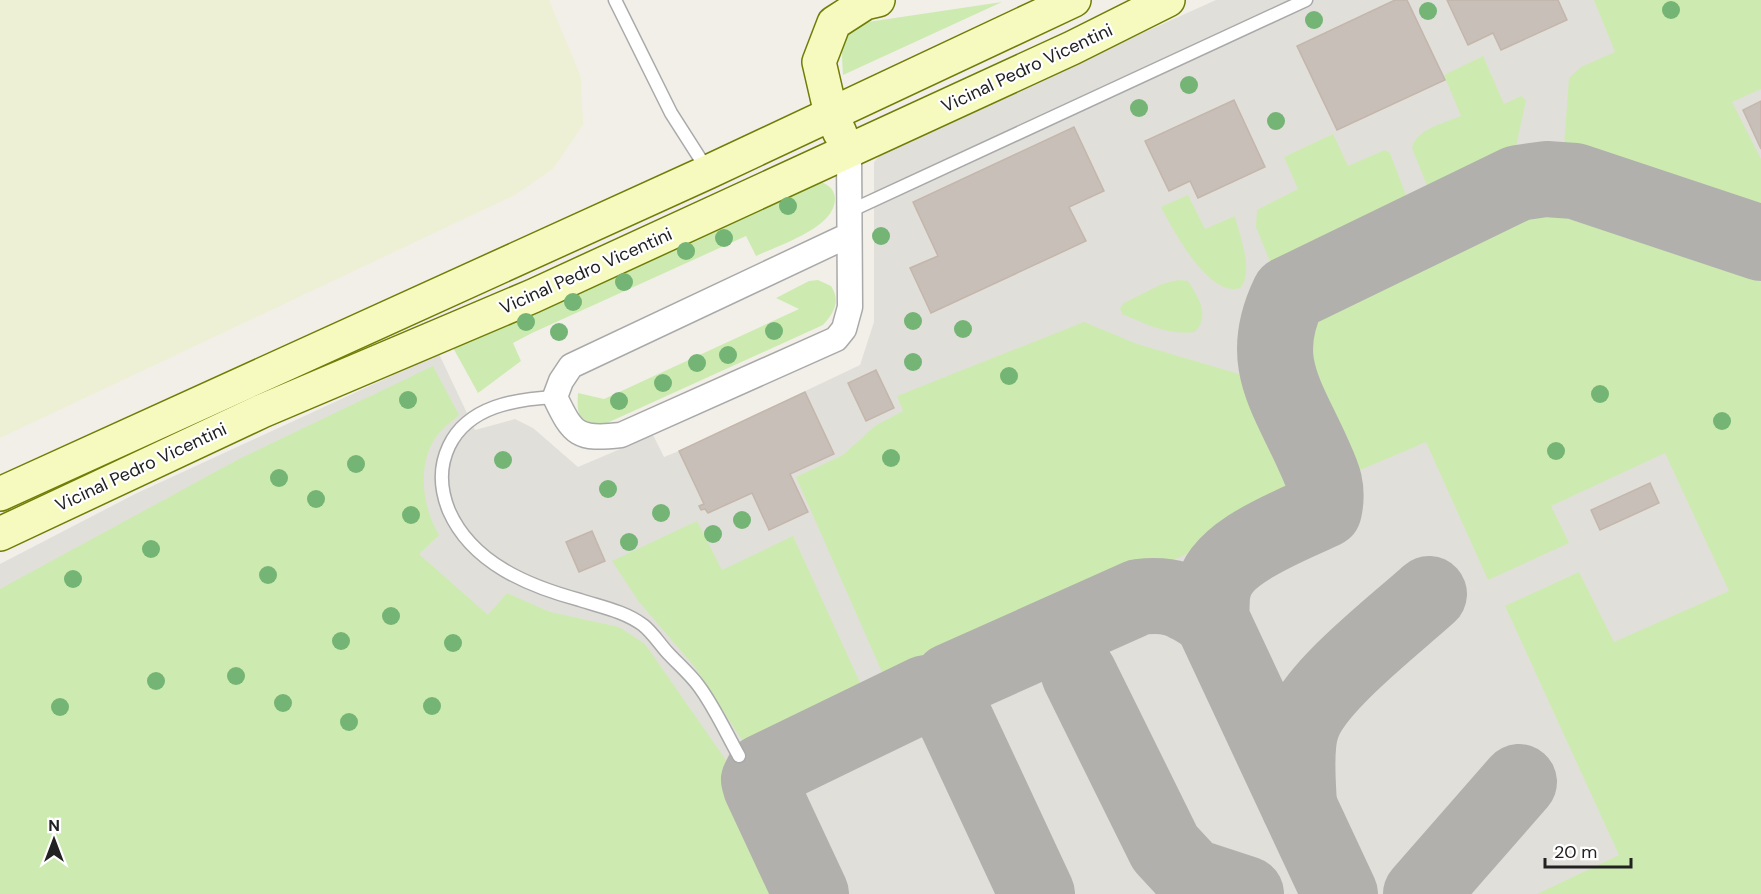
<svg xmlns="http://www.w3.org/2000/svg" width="1761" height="894" viewBox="0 0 1761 894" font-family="'DM Sans',sans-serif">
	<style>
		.airport { fill: #e1dfda }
		.farmland { fill: #eef0d5 }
		.grass { fill: #cdebb0 }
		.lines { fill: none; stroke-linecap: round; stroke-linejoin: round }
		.taxiway { stroke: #b1b0ac; stroke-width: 76 }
		.building { fill: #c7bfb8; stroke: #c4b6ab; stroke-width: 1.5 }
		.lane-casing { stroke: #a9a9a9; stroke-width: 15 }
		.street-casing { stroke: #a9a9a9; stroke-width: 27 }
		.secondary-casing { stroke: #707d05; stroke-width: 36 }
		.lane { stroke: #fff; stroke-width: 12 }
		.street { stroke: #fff; stroke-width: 24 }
		.secondary { stroke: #f7fabf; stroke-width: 33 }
		.tree { fill: #74b475 }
		.labels { text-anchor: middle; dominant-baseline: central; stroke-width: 4.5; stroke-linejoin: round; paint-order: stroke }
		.street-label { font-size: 18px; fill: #222; stroke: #fff }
	</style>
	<rect width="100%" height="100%" fill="#f2efe9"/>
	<path class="airport" d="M1216 0H1761V894H0V564L135 494 439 354 475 430 515 419 533 428 578 467 653 435 664 457 679 451 860 365 874 322V162L887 148Z"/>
	<path class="farmland" d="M0 0H549L581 77 583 125 553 169 515 195 0 438Z"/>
	<g class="grass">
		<path d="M1594 0H1761V89L1732 102 1761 159V222L1563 160 1569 78 1581 67 1615 52Z"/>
		<path d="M1002 2 843 75C842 48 838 39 861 23Z"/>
		<path d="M1483 56 1504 104 1521 96 1526 100 1514 156 1507 166 1441 199 1432 197 1430 193 1412 148C1416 129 1445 123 1461 116L1444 75Z"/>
		<path d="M1333 134 1348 166 1385 150 1390 153 1409 203 1401 217 1393 221 1292 269 1271 264 1256 227 1257 210 1298 189 1284 157Z"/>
		<path d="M817 180C826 184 834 187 835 198 836 228 779 245 756 256L746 236 532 333 513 343 521 361 478 393 452 346Z"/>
		<path d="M1188 195 1205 229 1235 216C1239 235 1255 272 1240 288 1209 298 1173 230 1161 207Z"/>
		<path d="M1540 197 1591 202 1761 262V894H1537L1619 855 1505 606 1579 572 1614 642 1729 591 1665 453 1551 506 1569 543 1488 580 1426 442 1360 470C1322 421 1259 348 1327 293L1519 202Z"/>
		<path d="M818 280 831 286C841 301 834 313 823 325L607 423C581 424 576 419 578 393L604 399 799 309 776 298 809 281Z"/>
		<path d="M1178 280 1188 281C1198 297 1211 315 1195 332 1169 336 1146 324 1122 314L1120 308 1124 303 1162 284Z"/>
		<path d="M1084 322 1137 344 1239 374C1272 399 1287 463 1302 501L890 690 796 477 843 455 875 426 903 411 897 396Z"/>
		<path d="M433 366 459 415C452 421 444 427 438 434 416 462 422 507 439 535L419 554 488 615 507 593 550 612 619 627 645 644 730 766 787 894H0V589L239 459Z"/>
		<path d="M697 521 722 570 793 536 868 700 751 754 694 666 639 602 612 561Z"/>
	</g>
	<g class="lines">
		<g class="taxiway">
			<path d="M1079 674 1165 848 1191 876 1246 894"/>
			<path d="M1299 806C1298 782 1294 745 1303 723 1318 684 1396 624 1429 594"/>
			<path d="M811 894 761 787 759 780 763 772 926 693 936 692 946 699"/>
			<path d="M1037 894 946 699V688L951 681 1139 597C1173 593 1184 601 1211 618"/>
			<path d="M1340 894 1211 618C1212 609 1211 599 1213 590 1220 551 1291 526 1324 510 1329 487 1322 474 1313 454 1286 394 1257 360 1289 294L1518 183 1546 179 1575 181 1761 243"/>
			<path d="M1421 894 1519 782"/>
		</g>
	</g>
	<g class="building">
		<path d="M1395 0H1407L1445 80 1337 130 1297 46Z"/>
		<path d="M1447 0H1558L1567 20 1501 50 1493 33 1468 45Z"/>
		<path d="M1234 100 1265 167 1198 198 1190 181 1169 191 1145 141Z"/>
		<path d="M1761 101V149L1743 110Z"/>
		<path d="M1074 127 1104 191 1069 207 1086 241 931 313 910 268 938 256 913 202Z"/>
		<path d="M876 370 894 408 866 421 848 383Z"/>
		<path d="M805 392 834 454 790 474 808 512 769 530 752 493 708 513 705 509 701 510 699 506 704 504 679 451Z"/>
		<path d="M1650 483 1659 503 1600 530 1591 510Z"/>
		<path d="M592 531 605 561 579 572 566 542Z"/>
	</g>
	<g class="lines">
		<g class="lane-casing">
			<g id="lane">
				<path d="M615 0 671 113 708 171"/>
				<path d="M850 211 1306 0"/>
				<path d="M555 397C516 399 468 406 449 446 439 467 440 489 449 511 472 563 528 586 580 600 601 607 624 611 643 625 652 632 659 643 667 652 677 663 689 673 698 685 714 706 726 733 739 756"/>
			</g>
		</g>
		<g class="street-casing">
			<path id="street" d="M849 151 850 307 844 329 836 339 621 435C578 440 573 435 555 397L561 381 571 366 849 235"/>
		</g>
		<g class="secondary-casing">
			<g id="secondary">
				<path d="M840 133 831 114 819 62 834 23 865 3 878 0"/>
				<path d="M0 494 708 172 1074 0"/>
				<path d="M0 534 262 411 533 296 1072 48 1168 0"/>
			</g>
		</g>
		<use href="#lane" class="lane"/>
		<use href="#street" class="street"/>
		<use href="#secondary" class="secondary"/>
	</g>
	<g class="tree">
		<circle cx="1671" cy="10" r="9"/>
		<circle cx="1428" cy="11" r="9"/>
		<circle cx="1314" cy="20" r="9"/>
		<circle cx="1189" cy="85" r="9"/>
		<circle cx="1139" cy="108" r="9"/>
		<circle cx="1276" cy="121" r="9"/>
		<circle cx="788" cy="206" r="9"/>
		<circle cx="881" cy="236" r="9"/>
		<circle cx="724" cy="238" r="9"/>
		<circle cx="686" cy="251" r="9"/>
		<circle cx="624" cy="282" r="9"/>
		<circle cx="573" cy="302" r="9"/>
		<circle cx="913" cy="321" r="9"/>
		<circle cx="526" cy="322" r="9"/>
		<circle cx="963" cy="329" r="9"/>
		<circle cx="774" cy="331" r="9"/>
		<circle cx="559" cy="332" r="9"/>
		<circle cx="728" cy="355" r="9"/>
		<circle cx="913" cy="362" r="9"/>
		<circle cx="697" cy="363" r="9"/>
		<circle cx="1009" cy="376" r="9"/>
		<circle cx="663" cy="383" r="9"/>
		<circle cx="1600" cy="394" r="9"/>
		<circle cx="408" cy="400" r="9"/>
		<circle cx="619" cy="401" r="9"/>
		<circle cx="1722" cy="421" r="9"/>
		<circle cx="1556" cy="451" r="9"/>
		<circle cx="891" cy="458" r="9"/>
		<circle cx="503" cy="460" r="9"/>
		<circle cx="356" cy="464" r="9"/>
		<circle cx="279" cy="478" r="9"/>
		<circle cx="608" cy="489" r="9"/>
		<circle cx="316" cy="499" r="9"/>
		<circle cx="661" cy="513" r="9"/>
		<circle cx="411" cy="515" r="9"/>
		<circle cx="742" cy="520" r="9"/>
		<circle cx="713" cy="534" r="9"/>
		<circle cx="629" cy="542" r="9"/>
		<circle cx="151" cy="549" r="9"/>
		<circle cx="268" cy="575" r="9"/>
		<circle cx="73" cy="579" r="9"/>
		<circle cx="391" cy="616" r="9"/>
		<circle cx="341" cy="641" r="9"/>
		<circle cx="453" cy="643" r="9"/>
		<circle cx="236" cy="676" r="9"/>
		<circle cx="156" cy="681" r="9"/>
		<circle cx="283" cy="703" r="9"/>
		<circle cx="432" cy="706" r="9"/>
		<circle cx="60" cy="707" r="9"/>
		<circle cx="349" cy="722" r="9"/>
	</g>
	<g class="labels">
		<g class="street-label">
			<text transform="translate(1027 68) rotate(-25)">Vicinal Pedro Vicentini</text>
			<text transform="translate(586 271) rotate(-24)">Vicinal Pedro Vicentini</text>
			<text transform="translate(141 467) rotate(-25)">Vicinal Pedro Vicentini</text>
		</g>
	</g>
	<g transform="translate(54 840)" stroke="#ffffff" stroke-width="4.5" paint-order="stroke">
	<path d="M0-4.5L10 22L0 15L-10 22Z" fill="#222222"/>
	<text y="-9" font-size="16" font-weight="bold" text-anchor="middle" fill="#222222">N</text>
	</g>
	<path d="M1545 858v9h86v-9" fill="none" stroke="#222222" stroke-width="3"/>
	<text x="1554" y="858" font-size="18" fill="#222222" stroke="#ffffff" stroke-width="4.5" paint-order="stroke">20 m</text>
</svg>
